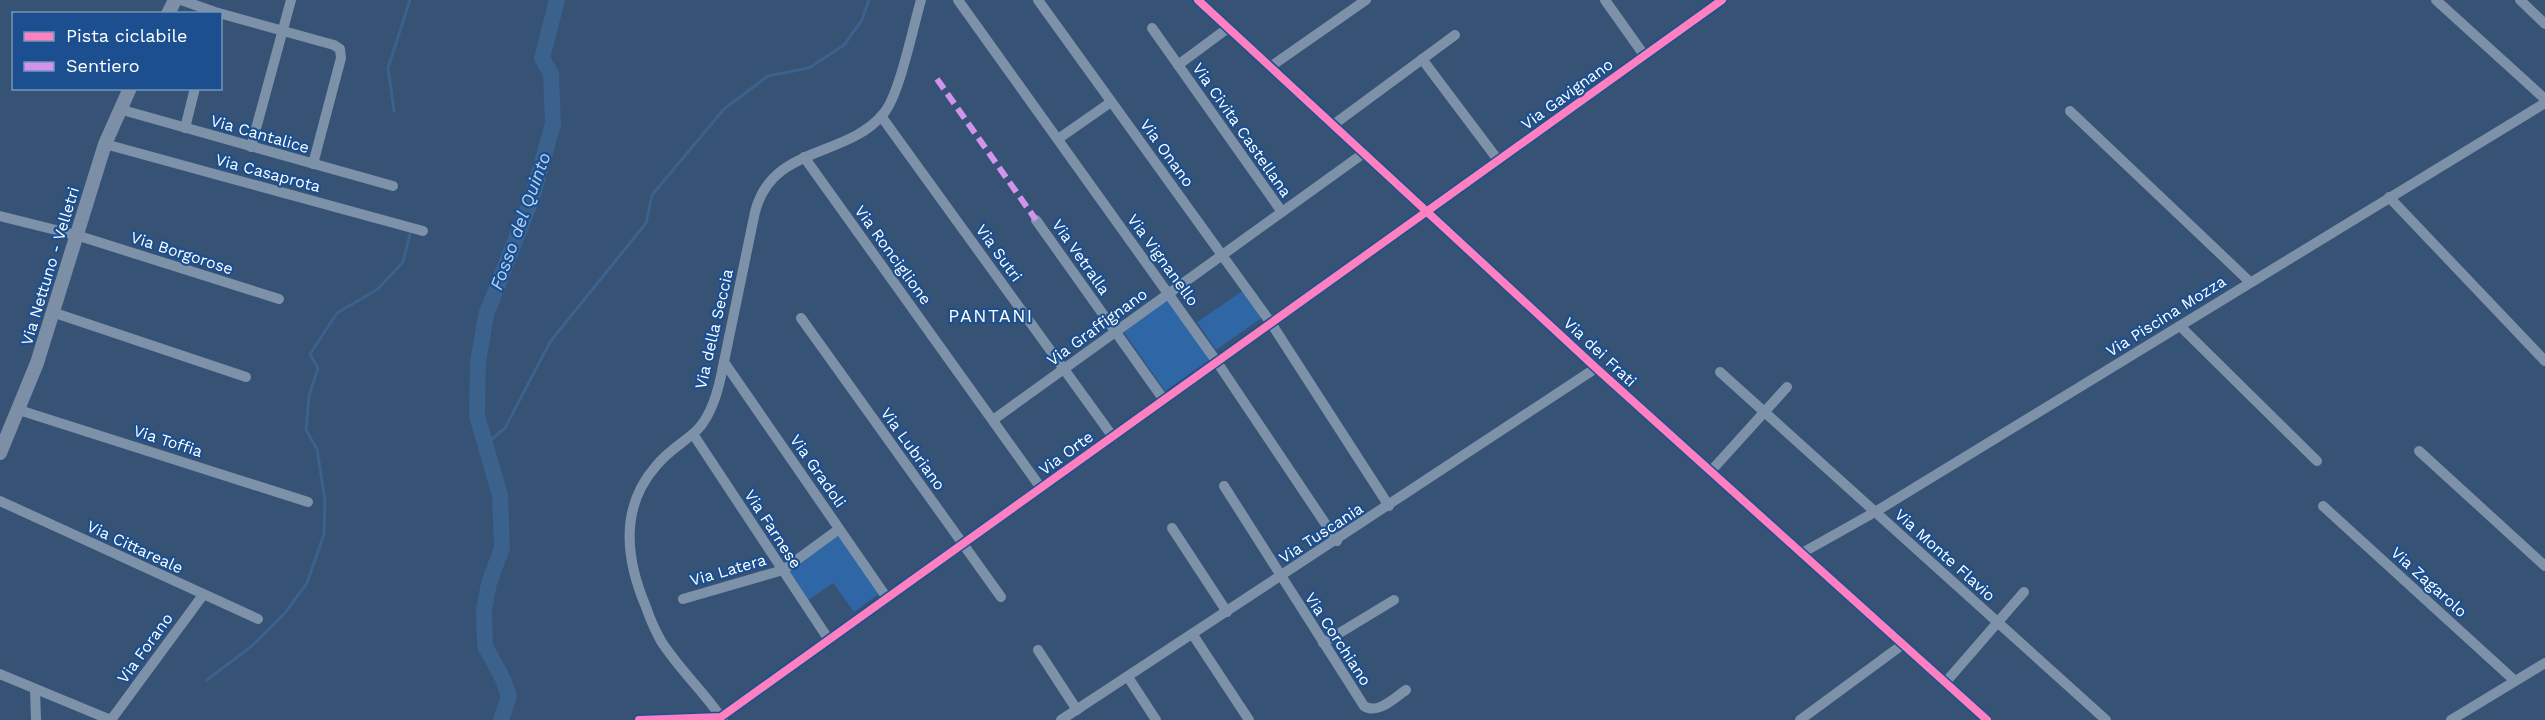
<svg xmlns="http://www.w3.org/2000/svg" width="2545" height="720" viewBox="0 0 2545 720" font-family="'Work Sans',sans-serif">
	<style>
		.green { fill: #2f66a5 }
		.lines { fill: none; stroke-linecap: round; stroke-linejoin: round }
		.stream { stroke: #3b618d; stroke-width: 3 }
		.river { stroke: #3b618d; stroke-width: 16 }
		.minor { stroke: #7d92a8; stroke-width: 10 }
		.major { stroke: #7d8ea7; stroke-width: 14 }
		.quiet { stroke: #d193ec; stroke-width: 6; stroke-dasharray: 12 6; stroke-linecap: butt }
		.cycleway-casing { stroke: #1b4f8f; stroke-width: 11 }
		.cycleway { stroke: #ff80c0; stroke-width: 8 }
		.labels { text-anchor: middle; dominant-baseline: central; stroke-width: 4.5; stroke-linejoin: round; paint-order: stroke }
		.street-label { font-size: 16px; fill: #fff; stroke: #1b4f8f }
		.water-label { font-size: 18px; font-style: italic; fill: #b5d3f5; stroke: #1b4f8f }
		.neighbourhood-label { font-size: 18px; letter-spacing: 1.5px; fill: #fff; stroke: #1b4f8f }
	</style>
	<rect width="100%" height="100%" fill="#365274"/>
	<g class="green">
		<path d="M1244 290 1263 317 1216 350 1197 322Z"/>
		<path d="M1169 298 1211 359 1165 391 1123 331Z"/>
		<path d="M837 533 880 593 854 612 833 583 807 601 785 570Z"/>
	</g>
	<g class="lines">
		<g class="stream">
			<path d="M394 111 388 68 410 0"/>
			<path d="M486 444 505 428 550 342 646 223 652 195 724 109 768 76 809 68 844 45 862 20 869 0"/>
			<path d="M207 680 253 645 285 613 307 583 324 534 325 501 317 449 306 430 309 396 318 368 310 354 337 313 378 289 403 262 410 234"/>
		</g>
		<path class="river" d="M501 720 509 696 503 679 485 646 484 610 489 583 502 548 500 495 477 416 478 362 486 315 532 198 553 124 551 74 542 58 557 0"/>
		<g class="minor">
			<path d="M181 0 215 12 334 45 340 49 341 58 313 164"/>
			<path d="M958 0 1217 362 1337 541"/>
			<path d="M1038 0 1271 323 1389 506"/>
			<path d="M1198 0 1596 368 1987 720"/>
			<path d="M1605 0 1644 55"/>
			<path d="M2436 0 2545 99"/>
			<path d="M2520 0 2545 24"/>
			<path d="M1152 28 1282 212"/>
			<path d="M1422 59 1498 160"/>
			<path d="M1178 65 1228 28"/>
			<path d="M1270 67 1366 0"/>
			<path d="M119 109 393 186"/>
			<path d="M2070 111 2250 282"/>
			<path d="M881 116 1113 437"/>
			<path d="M1333 125 1455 35"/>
			<path d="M185 128 195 88"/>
			<path d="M1058 139 1111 102"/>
			<path d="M105 144 423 231"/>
			<path d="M251 147 291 0"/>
			<path d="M804 157 1041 488"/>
			<path d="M2389 197 2545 361"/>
			<path d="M0 216 76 235 279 299"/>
			<path d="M1036 220 1164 400"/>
			<path d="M52 312 246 377"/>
			<path d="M801 318 1001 597"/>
			<path d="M2180 326 2317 461"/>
			<path d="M724 362 887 598"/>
			<path d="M1720 372 2106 720"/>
			<path d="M19 410 308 502"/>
			<path d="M993 420 1364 153"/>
			<path d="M693 434 829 640"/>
			<path d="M2419 451 2545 566"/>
			<path d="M1711 471 1787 387"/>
			<path d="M1224 486 1364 706C1378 715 1394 698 1406 690"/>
			<path d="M0 501 258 619"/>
			<path d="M2323 506 2515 681"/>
			<path d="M1172 528 1227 612"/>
			<path d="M1802 553 1875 512 2545 103"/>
			<path d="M683 599 783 570 839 529"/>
			<path d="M1193 635 1249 720"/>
			<path d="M1323 643 1394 600"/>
			<path d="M1038 650 1077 710"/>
			<path d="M0 674 111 720"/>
			<path d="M1128 677 1156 720"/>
			<path d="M1945 683 2024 592"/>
			<path d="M35 689 36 720"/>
			<path d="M111 720 203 595"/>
			<path d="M639 720 721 717 1722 0"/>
			<path d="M723 720C704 692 679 669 661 641 655 630 650 619 646 607 626 560 619 508 656 466 667 452 681 444 694 433 709 420 717 395 721 376L755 212C772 144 847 159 884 113 900 93 913 27 921 0"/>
			<path d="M1061 720 1596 368"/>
			<path d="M1800 720 1902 645"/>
			<path d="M2451 720 2545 663"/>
		</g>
		<g class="major">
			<path d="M168 14 175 0"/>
			<path d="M0 453 37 363 105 144 130 88"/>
		</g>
		<path class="quiet" d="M937 79 1036 220"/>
		<g class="cycleway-casing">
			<g id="cycleway">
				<path d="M1198 0 1596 368 1987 720"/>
				<path d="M639 720 721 717 1722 0"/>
			</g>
		</g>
		<use href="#cycleway" class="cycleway"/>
	</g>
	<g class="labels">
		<g class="street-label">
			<text transform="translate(1567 94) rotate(-36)">Via Gavignano</text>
			<text transform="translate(1242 130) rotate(55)">Via Civita Castellana</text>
			<text transform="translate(260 134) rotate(16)">Via Cantalice</text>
			<text transform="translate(1167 153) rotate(54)">Via Onano</text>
			<text transform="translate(268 173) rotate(15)">Via Casaprota</text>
			<text transform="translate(182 253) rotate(18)">Via Borgorose</text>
			<text transform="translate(999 253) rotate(54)">Via Sutri</text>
			<text transform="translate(893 255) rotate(54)">Via Ronciglione</text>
			<text transform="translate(1081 257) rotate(55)">Via Vetralla</text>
			<text transform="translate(1163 260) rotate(54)">Via Vignanello</text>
			<text transform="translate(50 266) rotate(-73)">Via Nettuno - Velletri</text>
			<text transform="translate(2166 316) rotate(-32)">Via Piscina Mozza</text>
			<text transform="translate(1097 327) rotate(-36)">Via Graffignano</text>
			<text transform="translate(714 329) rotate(-77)">Via della Seccia</text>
			<text transform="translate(1600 352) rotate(43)">Via dei Frati</text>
			<text transform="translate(168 441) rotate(18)">Via Toffia</text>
			<text transform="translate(913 449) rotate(54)">Via Lubriano</text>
			<text transform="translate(1066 453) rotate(-36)">Via Orte</text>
			<text transform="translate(818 471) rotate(55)">Via Gradoli</text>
			<text transform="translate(773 529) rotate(57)">Via Farnese</text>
			<text transform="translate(1321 533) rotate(-33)">Via Tuscania</text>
			<text transform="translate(135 547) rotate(25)">Via Cittareale</text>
			<text transform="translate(1945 555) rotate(42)">Via Monte Flavio</text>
			<text transform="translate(728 570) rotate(-16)">Via Latera</text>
			<text transform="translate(2429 582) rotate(42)">Via Zagarolo</text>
			<text transform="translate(1338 639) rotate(57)">Via Corchiano</text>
			<text transform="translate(145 648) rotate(-54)">Via Forano</text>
		</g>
		<g class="water-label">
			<text transform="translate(520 221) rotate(-70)">Fosso del Quinto</text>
		</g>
		<g class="neighbourhood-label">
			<text x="991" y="315">PANTANI</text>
		</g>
	</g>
	<rect x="12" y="12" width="210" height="78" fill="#1b4f8f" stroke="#7695bc" stroke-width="1.5"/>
	<rect x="24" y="32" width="30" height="9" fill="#ff80c0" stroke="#7695bc" stroke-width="1.5"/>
	<text x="66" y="42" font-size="18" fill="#ffffff">Pista ciclabile</text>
	<rect x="24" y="62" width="30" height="9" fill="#d193ec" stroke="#7695bc" stroke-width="1.5"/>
	<text x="66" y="72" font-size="18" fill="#ffffff">Sentiero</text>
</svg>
